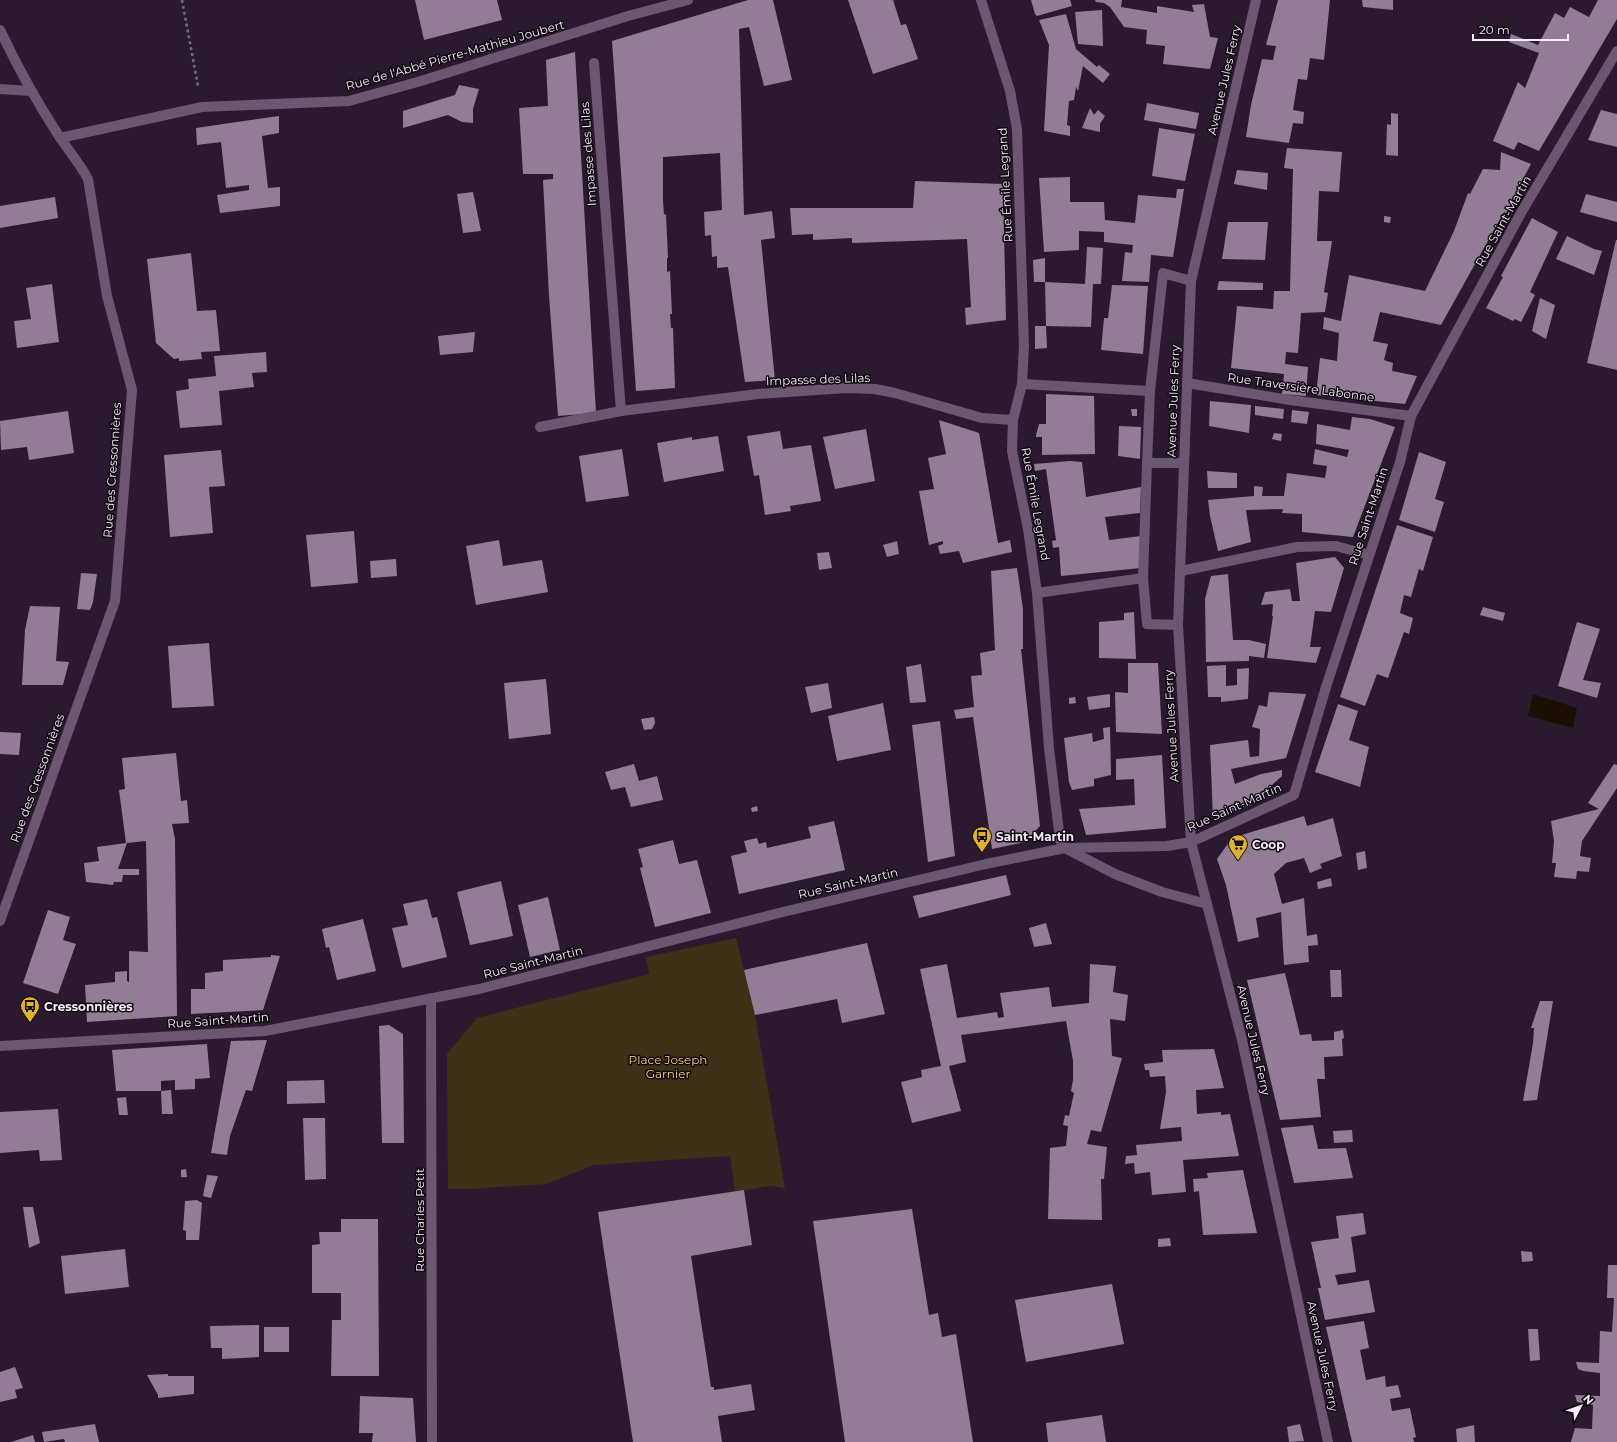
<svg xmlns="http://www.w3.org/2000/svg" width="1617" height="1442" viewBox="0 0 1617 1442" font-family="Montserrat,sans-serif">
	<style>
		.green { fill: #3c3116 }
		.water { fill: #1a0f00 }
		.building { fill: #927c96 }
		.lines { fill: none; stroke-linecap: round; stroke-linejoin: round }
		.path { stroke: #77687b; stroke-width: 2.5; stroke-dasharray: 3 3; stroke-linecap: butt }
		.minor { stroke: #6d5671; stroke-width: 10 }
		.labels { text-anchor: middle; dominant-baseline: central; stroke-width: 3; stroke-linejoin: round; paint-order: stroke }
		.street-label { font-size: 12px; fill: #f6eaf9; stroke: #0f0811 }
		.poi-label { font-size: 12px; font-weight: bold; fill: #f6eaf9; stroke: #0f0811; text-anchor: start }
		.park-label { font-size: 12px; fill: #f8d47a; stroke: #0f0811 }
	</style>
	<rect width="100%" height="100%" fill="#2b1a2f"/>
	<path class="green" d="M736 938 755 1015 785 1188 770 1186 735 1192 730 1156 594 1165 546 1184 470 1189H448L447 1054 477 1018 649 974 646 957Z"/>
	<path class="water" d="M1533 694 1577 708 1573 728 1528 716Z"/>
	<g class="building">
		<path d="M415 0H497L502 20 424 40Z"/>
		<path d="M748 0H773L792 80 764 86 749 27 739 29 744 215 772 211 775 238 761 240 775 380 745 382 728 267 717 268V256L712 257 711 235 705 236 704 212 722 210 720 153 663 157V200L664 215 666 214 668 258H667V272L670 271 672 314H670L671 328H673L675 388 636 391 612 41Z"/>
		<path d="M848 0H893L901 25 906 24 918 59 873 74Z"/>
		<path d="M1031 0H1070L1072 6 1037 16 1035 14Z"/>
		<path d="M1095 0H1122L1121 7 1157 13V6L1194 12 1192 5 1204 4 1210 37 1218 38 1210 69 1163 64 1165 46 1146 44 1147 30 1124 27 1110 7 1104 3 1096 2Z"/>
		<path d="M1278 0H1330L1324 60 1310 58 1307 80 1298 79 1293 110 1304 112 1303 124 1293 123 1289 143 1246 137 1251 105 1262 59 1273 60 1276 46 1266 45Z"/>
		<path d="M1362 0H1393V10L1363 7Z"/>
		<path d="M1598 0H1617V19L1539 151 1518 142 1514 150 1493 141 1518 82 1525 88 1539 53 1509 42 1511 34 1538 45 1555 13 1564 18 1570 7 1589 17Z"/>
		<path d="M1102 10 1103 46 1078 44 1075 12Z"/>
		<path d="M1066 14 1076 49 1097 67 1099 65 1110 74 1103 83 1083 66 1078 91 1076 87 1074 100 1069 101 1067 125 1070 126V136L1044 131 1049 45 1039 20Z"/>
		<path d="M575 52 596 413 558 416 549 296 543 180 553 179V174H523L519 108 548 106 546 60Z"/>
		<path d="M459 85 479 89 473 109V123L462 122 448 115 403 128V111L455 95Z"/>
		<path d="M1147 103 1199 113 1196 129 1144 120Z"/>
		<path d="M1090 108 1094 115 1098 110 1105 116 1100 124V132L1082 128Z"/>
		<path d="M1601 110 1617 114V147L1588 140Z"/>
		<path d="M1391 113 1398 114V156L1386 155 1387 124 1391 125Z"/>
		<path d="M279 116V133L262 136 268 188 280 187V206L220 213 217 195 249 190V185L226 188 221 142 197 145 196 128Z"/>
		<path d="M1159 128 1195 134 1185 181 1152 176Z"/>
		<path d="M1287 148 1342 152 1339 192 1319 191 1317 241H1332L1324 292 1328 293 1325 312 1301 313 1298 353 1286 352 1285 364 1308 367 1306 396 1282 394 1284 374 1231 368 1237 306 1273 309 1274 291H1290L1293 169 1284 168Z"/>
		<path d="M1501 152 1531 164 1524 177 1527 179 1506 213 1504 212 1441 325 1380 312 1373 341 1388 344 1384 360 1393 363 1392 371 1417 376 1405 404 1316 395 1320 358 1337 361 1339 333 1323 329 1324 317 1341 321 1349 275 1425 291 1454 231 1468 193 1470 194 1483 169 1500 170Z"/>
		<path d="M1237 170 1268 173 1267 190 1234 184Z"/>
		<path d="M1070 177V202H1104L1105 220 1135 223 1138 195 1176 198 1177 189H1184L1173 257 1151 255 1149 282 1122 281 1125 252 1132 253 1133 245 1104 242V232L1079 231V250L1044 252 1039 178Z"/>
		<path d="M915 181 1003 184 1006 320 966 325 965 308 971 307 967 239 852 243V238L813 240V234L792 235 790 208H913Z"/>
		<path d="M473 192 481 231 463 233 457 194Z"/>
		<path d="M1586 194 1617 202V222L1580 212Z"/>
		<path d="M55 197 58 218 0 228V206Z"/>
		<path d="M1384 216 1391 217 1390 223 1384 222Z"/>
		<path d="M1532 218 1558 232 1530 292 1535 295 1521 322 1515 319 1513 321 1486 308 1503 277 1501 276Z"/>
		<path d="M1228 222H1268L1265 260 1222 259Z"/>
		<path d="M1567 236 1594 249 1602 251 1594 275 1556 259Z"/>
		<path d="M1616 240H1617V370L1587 363Z"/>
		<path d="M1087 247 1103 248 1101 284H1093L1091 327 1046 326 1045 282 1085 284Z"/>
		<path d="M191 253 197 311 216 310 220 351 201 352 202 359 179 361V358L174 359 156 343 147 259Z"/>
		<path d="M1045 258V282H1034L1033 260Z"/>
		<path d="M1219 281 1263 283V290H1217Z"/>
		<path d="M52 284 59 342 17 348 14 321 31 319 26 288Z"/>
		<path d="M1112 285 1148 286 1143 354 1101 350 1104 318H1108Z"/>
		<path d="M1540 298 1555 305 1546 339 1532 331Z"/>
		<path d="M1035 326H1046L1047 348 1035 349Z"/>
		<path d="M475 332 473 352 440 355 438 336Z"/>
		<path d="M266 352 267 372 252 373 254 387 219 391 222 425 180 428 176 391 189 389 188 379 216 376 214 356Z"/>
		<path d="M1046 394 1094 396 1095 454 1042 455V437H1036V435L1039 424H1046Z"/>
		<path d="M1210 401 1251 405 1249 433 1209 426Z"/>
		<path d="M1255 406 1284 409 1283 419 1255 415Z"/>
		<path d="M1131 409H1137V416H1132Z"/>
		<path d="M1292 410 1309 412 1307 424 1291 422Z"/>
		<path d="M68 411 74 453 29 460 27 447 1 450 0 421Z"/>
		<path d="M1352 417 1370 419 1395 427 1353 537 1302 532V514L1282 513 1283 509 1246 510 1251 542 1218 551 1210 516 1208 500 1254 496V486L1263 487 1262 496H1284L1287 473 1325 478 1327 466 1313 464 1315 449 1347 457 1349 450 1316 444 1317 424 1350 430Z"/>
		<path d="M939 420 979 433 998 543 1010 540 1012 552 963 563 959 551 940 554 938 546 943 544V541L929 545 919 491 934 489 928 458 946 454Z"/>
		<path d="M1119 426 1141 427 1140 459 1118 456Z"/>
		<path d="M866 429 875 481 835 489 823 437Z"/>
		<path d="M780 431 783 449 811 445 821 501 790 506 791 511 765 515 759 475 754 476 747 436Z"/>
		<path d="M1274 433 1282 434 1281 441 1272 439Z"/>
		<path d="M718 436 724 471 664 482 657 443 692 437V440Z"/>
		<path d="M622 449 629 496 586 502 579 456Z"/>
		<path d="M221 450 225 486 209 487 213 533 170 537 164 455Z"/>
		<path d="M1419 452 1446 462 1435 499 1444 502 1435 532 1399 520Z"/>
		<path d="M1070 461 1082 462 1086 497 1141 487 1140 513 1105 517 1109 540 1141 536V568L1061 576 1059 547 1053 548 1052 541 1056 540 1046 469 1035 471 1034 464Z"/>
		<path d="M1207 471 1237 473V488H1208Z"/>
		<path d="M1397 525 1433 537 1423 571 1419 569 1411 597 1404 595 1400 613 1413 618 1409 634 1404 632 1388 678 1377 674 1365 706 1340 697Z"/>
		<path d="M354 531 358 583 311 587 306 535Z"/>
		<path d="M499 540 503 566 542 560 548 592 476 605 466 546Z"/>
		<path d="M897 541 899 554 887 557 883 545Z"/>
		<path d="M829 552 832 568 819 570 817 553Z"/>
		<path d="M1335 557 1344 568 1331 612 1315 611 1310 647H1321L1316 663 1267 658 1273 616H1272L1273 604 1261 605 1265 592 1290 589 1292 601H1300L1296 563Z"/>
		<path d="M396 559 397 576 371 578 370 561Z"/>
		<path d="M1017 568 1023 609V649H1021L1040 826 1025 842 992 849 973 717 956 719 954 710 974 707 971 676 982 675 980 653 995 650 991 571Z"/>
		<path d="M81 573 97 574 93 602 90 610 77 609Z"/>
		<path d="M1228 574 1233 640H1249L1266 644 1264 658 1249 656V661L1206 662 1205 599 1211 576Z"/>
		<path d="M30 606 60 607 56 661 69 662 63 685H22L25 630Z"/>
		<path d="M1483 607 1505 613 1503 621 1480 615Z"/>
		<path d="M1134 612 1136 659 1099 658V622L1124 620V613Z"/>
		<path d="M1577 622 1600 629 1583 680 1601 683 1597 698 1558 686Z"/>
		<path d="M209 643 214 706 172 708 168 646Z"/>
		<path d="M1128 663H1158L1162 734 1116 732 1115 692 1128 693Z"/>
		<path d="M921 664 926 702 910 703 906 667Z"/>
		<path d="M1226 665V686L1237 685V669L1249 668 1248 699 1221 702V697H1208L1207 666Z"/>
		<path d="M546 679 551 734 509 739 504 683Z"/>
		<path d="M828 683 832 708 811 713 805 687Z"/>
		<path d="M1269 692 1306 694 1286 758 1231 769 1235 784 1261 774 1282 770V776L1251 804 1213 818 1210 745 1248 740 1250 757 1259 756 1260 729 1252 727 1259 705 1267 707Z"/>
		<path d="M1110 694V707L1089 710 1087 697Z"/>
		<path d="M1075 697 1076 703 1069 704V698Z"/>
		<path d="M883 703 891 750 837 761 828 716Z"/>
		<path d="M1338 704 1358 711 1349 740 1369 747 1360 787 1315 772Z"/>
		<path d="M654 717 655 723 652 729 644 730 641 719Z"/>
		<path d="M940 721 955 856 928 862 912 725Z"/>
		<path d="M1110 727 1111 775 1094 779V786L1072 790 1069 782 1064 738 1092 733 1093 742 1104 739 1103 728Z"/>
		<path d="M0 732 21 733 19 755 0 754Z"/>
		<path d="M176 753 181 801 187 800 189 823 172 824 175 839 177 1016 87 1022 85 985 115 982V972L127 971V981L129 982V951L148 952 146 841 127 843 118 869H139V875H123L122 882H114L113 885 86 882 84 863 99 861 97 847 126 843 119 790 125 789 122 758Z"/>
		<path d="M1162 755 1166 828 1086 835 1079 809 1135 805 1134 779 1116 780V759Z"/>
		<path d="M634 764 639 781 657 776 663 800 631 807 625 787 611 790 605 772Z"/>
		<path d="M1614 764 1617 765V788L1582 841 1580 856 1591 858 1589 872 1577 871 1576 879 1554 877 1556 863H1552L1554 841 1551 821 1599 809 1588 803Z"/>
		<path d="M757 806 758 811 752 812 751 808Z"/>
		<path d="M1304 816 1307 826 1333 818 1342 856 1320 864 1322 868 1310 873 1304 858 1286 863 1274 874 1282 904 1304 898 1307 936 1317 934 1318 945 1308 946 1309 962 1284 965 1281 912 1256 918 1259 937 1238 942 1226 885 1217 859 1232 838Z"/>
		<path d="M834 821 845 870 739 894 731 856 747 852 744 841 757 838 759 844 766 842 767 848 811 838 808 827Z"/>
		<path d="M673 840 679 864 697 860 711 913 655 927 640 868 643 867 638 849Z"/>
		<path d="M1365 851 1367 868 1358 870 1356 853Z"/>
		<path d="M1006 875 1011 895 919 918 913 896Z"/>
		<path d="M1331 878 1332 886 1318 889 1317 882Z"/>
		<path d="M501 881 513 936 470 945 457 892Z"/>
		<path d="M548 897 560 950 530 957 518 905Z"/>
		<path d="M427 899 432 918 437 917 447 957 402 968 392 928 408 925 403 904Z"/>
		<path d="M48 910 70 917 63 940 76 944 58 994 23 983Z"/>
		<path d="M363 919 376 971 337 980 329 947 326 948 322 929Z"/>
		<path d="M1046 923 1052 944 1034 947 1029 928Z"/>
		<path d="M867 943 885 1014 842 1023 837 999 755 1015 744 970Z"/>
		<path d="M271 955 280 956 263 1010 191 1014V989H205V973L223 971V960L271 957Z"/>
		<path d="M947 964 957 1018 997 1012 998 1018 1004 1017 1000 993 1049 987 1052 1007 1089 1003 1090 964 1116 966 1113 992 1128 995 1125 1021 1110 1019 1112 1056 1122 1058 1101 1132 1091 1130 1087 1144 1107 1147 1104 1179H1101L1102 1220 1048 1219 1050 1148 1066 1146 1068 1126 1063 1125 1065 1115 1069 1116 1074 1093 1071 1091 1073 1080V1061L1066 1021 961 1035 966 1062 949 1066 961 1111 912 1123 901 1082 922 1077 921 1070 941 1066 920 969Z"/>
		<path d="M1330 970H1341L1342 997H1331Z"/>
		<path d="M1285 973 1300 1035 1311 1034 1312 1041 1334 1040V1032L1343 1030 1344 1038 1342 1039 1343 1056 1324 1057 1325 1079H1317L1321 1117 1280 1120 1247 980Z"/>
		<path d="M1540 1001H1553L1537 1100 1523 1101 1533 1043 1534 1028H1531Z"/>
		<path d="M389 1025 403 1034 404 1143H382L379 1026Z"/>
		<path d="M267 1040 252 1091 246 1090 230 1136 227 1155 211 1153 231 1041Z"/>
		<path d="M207 1044 210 1078 195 1079V1089L175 1090V1080L161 1081V1091H116L112 1050Z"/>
		<path d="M1214 1049 1224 1088 1196 1090 1197 1114 1221 1112V1115L1230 1114 1239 1156 1183 1160 1186 1192 1152 1195 1150 1172 1135 1174 1134 1163 1125 1164 1126 1156 1137 1155 1136 1145 1182 1141 1181 1127 1160 1129 1166 1092 1165 1076 1150 1077 1149 1070H1145L1144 1064 1163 1062 1162 1050Z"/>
		<path d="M324 1080 325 1103 287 1104V1081Z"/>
		<path d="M171 1090 173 1114H162L161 1091Z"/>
		<path d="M126 1097 128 1115H119L117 1098Z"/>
		<path d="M58 1109 62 1160 40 1161 39 1150 0 1153V1112Z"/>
		<path d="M303 1118H325L326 1179 305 1180Z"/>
		<path d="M1313 1125 1318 1149 1346 1148 1353 1178 1294 1183 1281 1128Z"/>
		<path d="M1352 1130 1353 1142 1334 1143 1333 1131Z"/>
		<path d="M186 1169 187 1177H181V1170Z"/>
		<path d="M1243 1170 1257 1233 1203 1235 1199 1191 1194 1192 1193 1179 1208 1178 1207 1173Z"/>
		<path d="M207 1175 218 1176 211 1198 203 1196Z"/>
		<path d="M744 1190 752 1245 691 1256 711 1387H714V1390L751 1384 755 1410 718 1416 722 1442H633L598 1212Z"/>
		<path d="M197 1200 202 1203 199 1240H186V1231L183 1230 185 1201Z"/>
		<path d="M23 1207H33L40 1243 29 1248Z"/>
		<path d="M912 1209 929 1315 938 1313 942 1337 956 1334 973 1442H845L813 1221Z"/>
		<path d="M1363 1213 1366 1234 1351 1237 1356 1272 1335 1275 1338 1285 1369 1280 1375 1312 1325 1320 1318 1288H1321L1311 1242 1339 1238 1336 1216Z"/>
		<path d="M341 1219H378L379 1376H331L332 1320H341V1293H312V1245L320 1244 319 1232H341Z"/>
		<path d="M1170 1238 1171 1246 1158 1247V1239Z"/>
		<path d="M125 1249 129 1287 65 1294 61 1256Z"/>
		<path d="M1521 1251 1532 1252 1533 1261 1522 1262Z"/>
		<path d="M1608 1265H1617V1442H1571L1575 1428 1592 1429 1593 1405 1577 1402 1575 1395 1600 1396V1373L1583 1371 1578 1369 1576 1362 1599 1363 1600 1331 1612 1332 1614 1298H1607Z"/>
		<path d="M1112 1284 1124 1344 1026 1362 1015 1300Z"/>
		<path d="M1364 1321 1369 1348 1360 1350 1366 1380 1385 1376 1386 1387 1398 1385 1401 1397 1390 1399 1392 1411 1410 1408 1416 1437 1413 1438 1414 1442H1352L1326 1327Z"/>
		<path d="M259 1325V1357L222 1359V1348H211L210 1326Z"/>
		<rect x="264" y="1327" width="25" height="25"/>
		<path d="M1528 1329H1538L1540 1360 1530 1361Z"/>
		<path d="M15 1367 23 1388 15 1390 17 1398 0 1402V1372Z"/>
		<path d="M168 1374V1376H194V1394L158 1398V1395L147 1375Z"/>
		<path d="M360 1396 413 1398 416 1442H372L373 1433H359Z"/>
		<path d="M1102 1415 1106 1442H1048L1046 1423Z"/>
		<path d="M95 1424 99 1442H65L64 1439 44 1442 42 1432Z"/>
		<path d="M1300 1424 1304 1441 1289 1442 1287 1427Z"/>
		<path d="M1474 1425 1475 1442H1457L1456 1429Z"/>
		<path d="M33 1435 35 1442H11Z"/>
	</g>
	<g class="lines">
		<path class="path" d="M182 0 198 86"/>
		<g class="minor">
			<path d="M981 0 1010 91 1017 129 1024 346 1022 384 1013 420 1012 451 1028 529 1037 593 1049 748 1060 840 1065 848"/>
			<path d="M1256 0 1191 281 1178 625 1191 842 1242 1040 1328 1442"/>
			<path d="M0 30C17 66 35 99 57 133 67 149 79 162 88 179L107 296 132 390 115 601 0 921"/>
			<path d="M594 63 621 411 758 394 846 388 875 389 895 393 982 418 1013 420"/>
			<path d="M0 89 30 91"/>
			<path d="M60 138 202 107 349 101 421 81 628 16 688 0"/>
			<path d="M1187 383 1290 400 1411 416"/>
			<path d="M1022 384 1150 391"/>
			<path d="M540 427 621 411"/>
			<path d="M1147 463 1150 391 1163 273 1191 281"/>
			<path d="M1181 571 1297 547 1336 546 1369 555"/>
			<path d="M1037 593 1143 578"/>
			<path d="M1178 625 1147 624 1143 578 1147 463H1183"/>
			<path d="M1065 848 1115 874 1162 892 1207 904"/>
			<path d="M431 999 432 1442"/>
			<path d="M0 1046 265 1031 479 989 783 912 986 864 1065 848 1167 846 1191 842 1294 795 1326 687 1400 462 1411 416 1521 213 1617 51"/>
		</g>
	</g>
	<defs>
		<g id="bus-pin" transform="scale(1)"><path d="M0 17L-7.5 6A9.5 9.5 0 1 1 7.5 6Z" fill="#deb133" stroke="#0f0811"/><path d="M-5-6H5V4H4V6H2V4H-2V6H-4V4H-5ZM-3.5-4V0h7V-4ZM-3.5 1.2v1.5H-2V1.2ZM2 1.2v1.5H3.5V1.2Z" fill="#111"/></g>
		<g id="supermarket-pin" transform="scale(1)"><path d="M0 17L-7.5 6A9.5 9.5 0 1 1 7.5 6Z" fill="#deb133" stroke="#0f0811"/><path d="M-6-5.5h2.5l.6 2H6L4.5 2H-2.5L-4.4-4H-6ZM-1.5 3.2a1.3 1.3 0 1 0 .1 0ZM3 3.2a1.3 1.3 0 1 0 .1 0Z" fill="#111"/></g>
	</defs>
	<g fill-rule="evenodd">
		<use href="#bus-pin" x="982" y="836"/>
		<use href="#supermarket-pin" x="1238" y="844"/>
		<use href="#bus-pin" x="30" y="1006"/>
	</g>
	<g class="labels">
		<g class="street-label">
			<text transform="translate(455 55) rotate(-16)">Rue de l'Abbé Pierre-Mathieu Joubert</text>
			<text transform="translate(1224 80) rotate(-77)">Avenue Jules Ferry</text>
			<text transform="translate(588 154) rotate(-94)">Impasse des Lilas</text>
			<text transform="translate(1005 185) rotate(-93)">Rue Émile Legrand</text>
			<text transform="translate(1503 221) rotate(-61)">Rue Saint-Martin</text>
			<text transform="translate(818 379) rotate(-2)">Impasse des Lilas</text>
			<text transform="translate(1301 387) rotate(8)">Rue Traversière Labonne</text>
			<text transform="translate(1173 401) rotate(-88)">Avenue Jules Ferry</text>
			<text transform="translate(112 470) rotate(-86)">Rue des Cressonnières</text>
			<text transform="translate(1036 504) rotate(80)">Rue Émile Legrand</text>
			<text transform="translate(1368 516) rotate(-72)">Rue Saint-Martin</text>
			<text transform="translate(1171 726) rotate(-93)">Avenue Jules Ferry</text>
			<text transform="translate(37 778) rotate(-70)">Rue des Cressonnières</text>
			<text transform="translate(1234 807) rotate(-24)">Rue Saint-Martin</text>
			<text transform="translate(848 883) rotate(-13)">Rue Saint-Martin</text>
			<text transform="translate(533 962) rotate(-14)">Rue Saint-Martin</text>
			<text transform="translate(218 1020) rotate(-4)">Rue Saint-Martin</text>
			<text transform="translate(1254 1040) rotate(77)">Avenue Jules Ferry</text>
			<text transform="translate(419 1220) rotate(-90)">Rue Charles Petit</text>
			<text transform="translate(1323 1356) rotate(78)">Avenue Jules Ferry</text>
		</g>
		<g class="poi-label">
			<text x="996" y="836">Saint-Martin</text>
			<text x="1252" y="844">Coop</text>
			<text x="44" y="1006">Cressonnières</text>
		</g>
		<g class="park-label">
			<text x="668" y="1059">Place Joseph<tspan x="668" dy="14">Garnier</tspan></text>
		</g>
	</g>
	<g transform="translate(1581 1406) rotate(49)" stroke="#0f0811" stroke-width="3" paint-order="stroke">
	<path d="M0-3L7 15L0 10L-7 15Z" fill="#f6eaf9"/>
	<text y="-6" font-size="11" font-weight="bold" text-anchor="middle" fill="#f6eaf9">N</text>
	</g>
	<path d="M1473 34v6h95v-6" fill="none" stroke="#f6eaf9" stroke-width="2"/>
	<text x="1479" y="34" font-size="12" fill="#f6eaf9" stroke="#0f0811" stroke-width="3" paint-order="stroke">20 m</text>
</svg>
